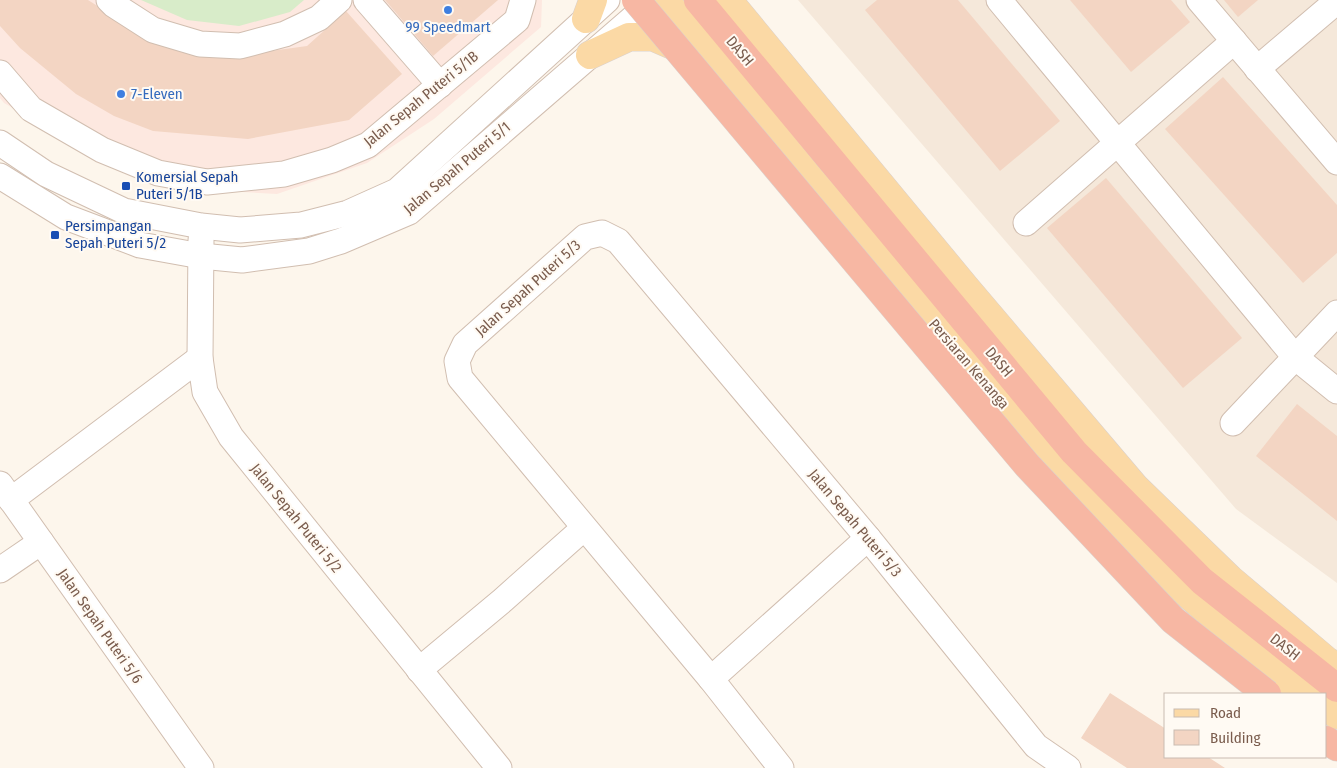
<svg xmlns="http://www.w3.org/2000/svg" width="1337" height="768" viewBox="0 0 1337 768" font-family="'Fira Sans Condensed',sans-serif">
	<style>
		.residential { fill: #f5e8da }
		.commercial { fill: #fde8e0 }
		.green { fill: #d8ecc9 }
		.building { fill: #f3d5c3 }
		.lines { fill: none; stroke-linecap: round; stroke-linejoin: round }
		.minor-casing { stroke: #d1beb0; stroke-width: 27 }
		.major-casing { stroke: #dad1cd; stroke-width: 29 }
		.highway-casing { stroke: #dad1cd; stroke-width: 29 }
		.minor { stroke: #fff; stroke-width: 25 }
		.major { stroke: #fbd9a5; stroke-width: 28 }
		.highway { stroke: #f7b7a3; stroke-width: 28 }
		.highway-bridge-casing { stroke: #dad1cd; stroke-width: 29; stroke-linecap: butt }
		.highway-bridge { stroke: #f7b7a3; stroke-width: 28 }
		.shop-dot { fill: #3f7fe0; stroke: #fffaf3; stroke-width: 2 }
		.transit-dot { fill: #1a4fb4; stroke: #fffaf3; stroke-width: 2 }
		.labels { text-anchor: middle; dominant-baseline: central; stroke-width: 4; stroke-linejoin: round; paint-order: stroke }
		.shop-label { font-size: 15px; fill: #366cbe; stroke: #fffaf3 }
		.street-label { font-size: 15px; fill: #7a5c4d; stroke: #fffaf3 }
		.transit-label { font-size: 15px; fill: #164399; stroke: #fffaf3; text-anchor: start }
	</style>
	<rect width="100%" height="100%" fill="#fdf6ec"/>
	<path class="residential" d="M798 0H1337V583L1236 509Z"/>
	<path class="commercial" d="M0 0H542L541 27 434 119 367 163 277 194 191 189 107 162 4 103 0 98Z"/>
	<path class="green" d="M141 0H304L290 12 239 26 187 20Z"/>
	<g class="building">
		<path d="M0 0H88L126 24 180 52 227 57 307 46 346 11 402 74 349 120 248 139 153 131 114 116 76 94 20 48 0 26Z"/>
		<path d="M385 0H498L433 56Z"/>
		<path d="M877 0H958L1060 121 1000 171 865 10Z"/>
		<path d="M1070 0H1171L1190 22 1131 72Z"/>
		<path d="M1224 0H1258L1238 17Z"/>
		<path d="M1223 77 1337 205V253L1303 283 1165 129Z"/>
		<path d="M1106 178 1242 338 1183 388 1047 228Z"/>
		<path d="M1297 404 1337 436V521L1256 456Z"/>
		<path d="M1110 693 1166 729V757H1208L1225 768H1127L1081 738Z"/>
	</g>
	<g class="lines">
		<g class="minor-casing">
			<g id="minor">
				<path d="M109 0 114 5 153 30 200 44 240 46 285 34 319 18 339 0"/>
				<path d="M366 0 440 85"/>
				<path d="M999 0 1295 357 1337 391"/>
				<path d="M1199 0 1337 162"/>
				<path d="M1257 69 1337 1"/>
				<path d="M0 73 31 109 102 150 158 173 207 182 284 174 332 160 368 145 517 20 523 0"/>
				<path d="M0 143 46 174 124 211 201 226 240 230 301 225 348 213 397 191 607 0"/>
				<path d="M0 176 66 217 140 245 201 256 242 260 309 251 341 241 409 212 654 0"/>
				<path d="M1026 223 1234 41"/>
				<path d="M201 240 200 358 205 392 231 437 499 768"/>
				<path d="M1233 423 1337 313"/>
				<path d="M0 484 201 768"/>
				<path d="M11 500 200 358"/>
				<path d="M0 570 41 542"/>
				<path d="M419 670 503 600 584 528"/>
				<path d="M711 679 868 538"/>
				<path d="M781 768 711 679 460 378 457 361 465 344 585 237 602 233 618 241 868 538 1036 746 1068 768"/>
			</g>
		</g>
		<g class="major-casing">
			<g id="major">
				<path d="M665 0 807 175 1066 478 1137 550 1282 676 1308 694"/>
				<path d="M728 0 966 288 1135 487 1230 579 1327 661 1337 667"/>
				<path d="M586 19 593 0"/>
				<path d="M590 55 629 37H653L683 50"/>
				<path d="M1326 707 1337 715"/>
			</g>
		</g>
		<g class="highway-casing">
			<g id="highway">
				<path d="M698 0 1074 452 1202 581 1337 688"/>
				<path d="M1326 740 1337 747"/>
			</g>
		</g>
		<use href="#minor" class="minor"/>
		<use href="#major" class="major"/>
		<use href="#highway" class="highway"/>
		<g class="highway-bridge-casing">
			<path id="highway-bridge" d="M636 0 1027 465 1173 620 1267 694"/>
		</g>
		<use href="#highway-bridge" class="highway-bridge"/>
	</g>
	<g class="shop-dot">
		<circle cx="448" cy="10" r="5"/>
		<circle cx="121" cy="94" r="5"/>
	</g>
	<g class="transit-dot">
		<rect x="121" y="181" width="10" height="10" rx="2.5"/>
		<rect x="50" y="230" width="10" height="10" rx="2.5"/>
	</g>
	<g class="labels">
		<g class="shop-label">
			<text x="448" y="27">99 Speedmart</text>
			<text x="131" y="94" text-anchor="start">7-Eleven</text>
		</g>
		<g class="street-label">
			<text transform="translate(740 51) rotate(50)">DASH</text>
			<text transform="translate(421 99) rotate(-39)">Jalan Sepah Puteri 5/1B</text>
			<text transform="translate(457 168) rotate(-40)">Jalan Sepah Puteri 5/1</text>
			<text transform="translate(528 288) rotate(-42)">Jalan Sepah Puteri 5/3</text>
			<text transform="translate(999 362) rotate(50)">DASH</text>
			<text transform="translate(969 364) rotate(49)">Persiaran Kenanga</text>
			<text transform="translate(296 518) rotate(51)">Jalan Sepah Puteri 5/2</text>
			<text transform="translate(855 523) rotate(50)">Jalan Sepah Puteri 5/3</text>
			<text transform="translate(100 626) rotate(55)">Jalan Sepah Puteri 5/6</text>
			<text transform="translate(1285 647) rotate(38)">DASH</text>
		</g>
		<g class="transit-label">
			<text x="136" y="177">Komersial Sepah<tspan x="136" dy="17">Puteri 5/1B</tspan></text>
			<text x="65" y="226">Persimpangan<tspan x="65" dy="17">Sepah Puteri 5/2</tspan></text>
		</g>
	</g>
	<rect x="1164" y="693" width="162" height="65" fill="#fffaf3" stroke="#cabbb1"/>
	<rect x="1174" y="709" width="25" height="8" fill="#fbd9a5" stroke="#cabbb1"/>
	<text x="1210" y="718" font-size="15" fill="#7a5c4d">Road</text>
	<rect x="1174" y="730" width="25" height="15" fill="#f3d5c3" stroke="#cabbb1"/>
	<text x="1210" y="743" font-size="15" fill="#7a5c4d">Building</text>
</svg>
